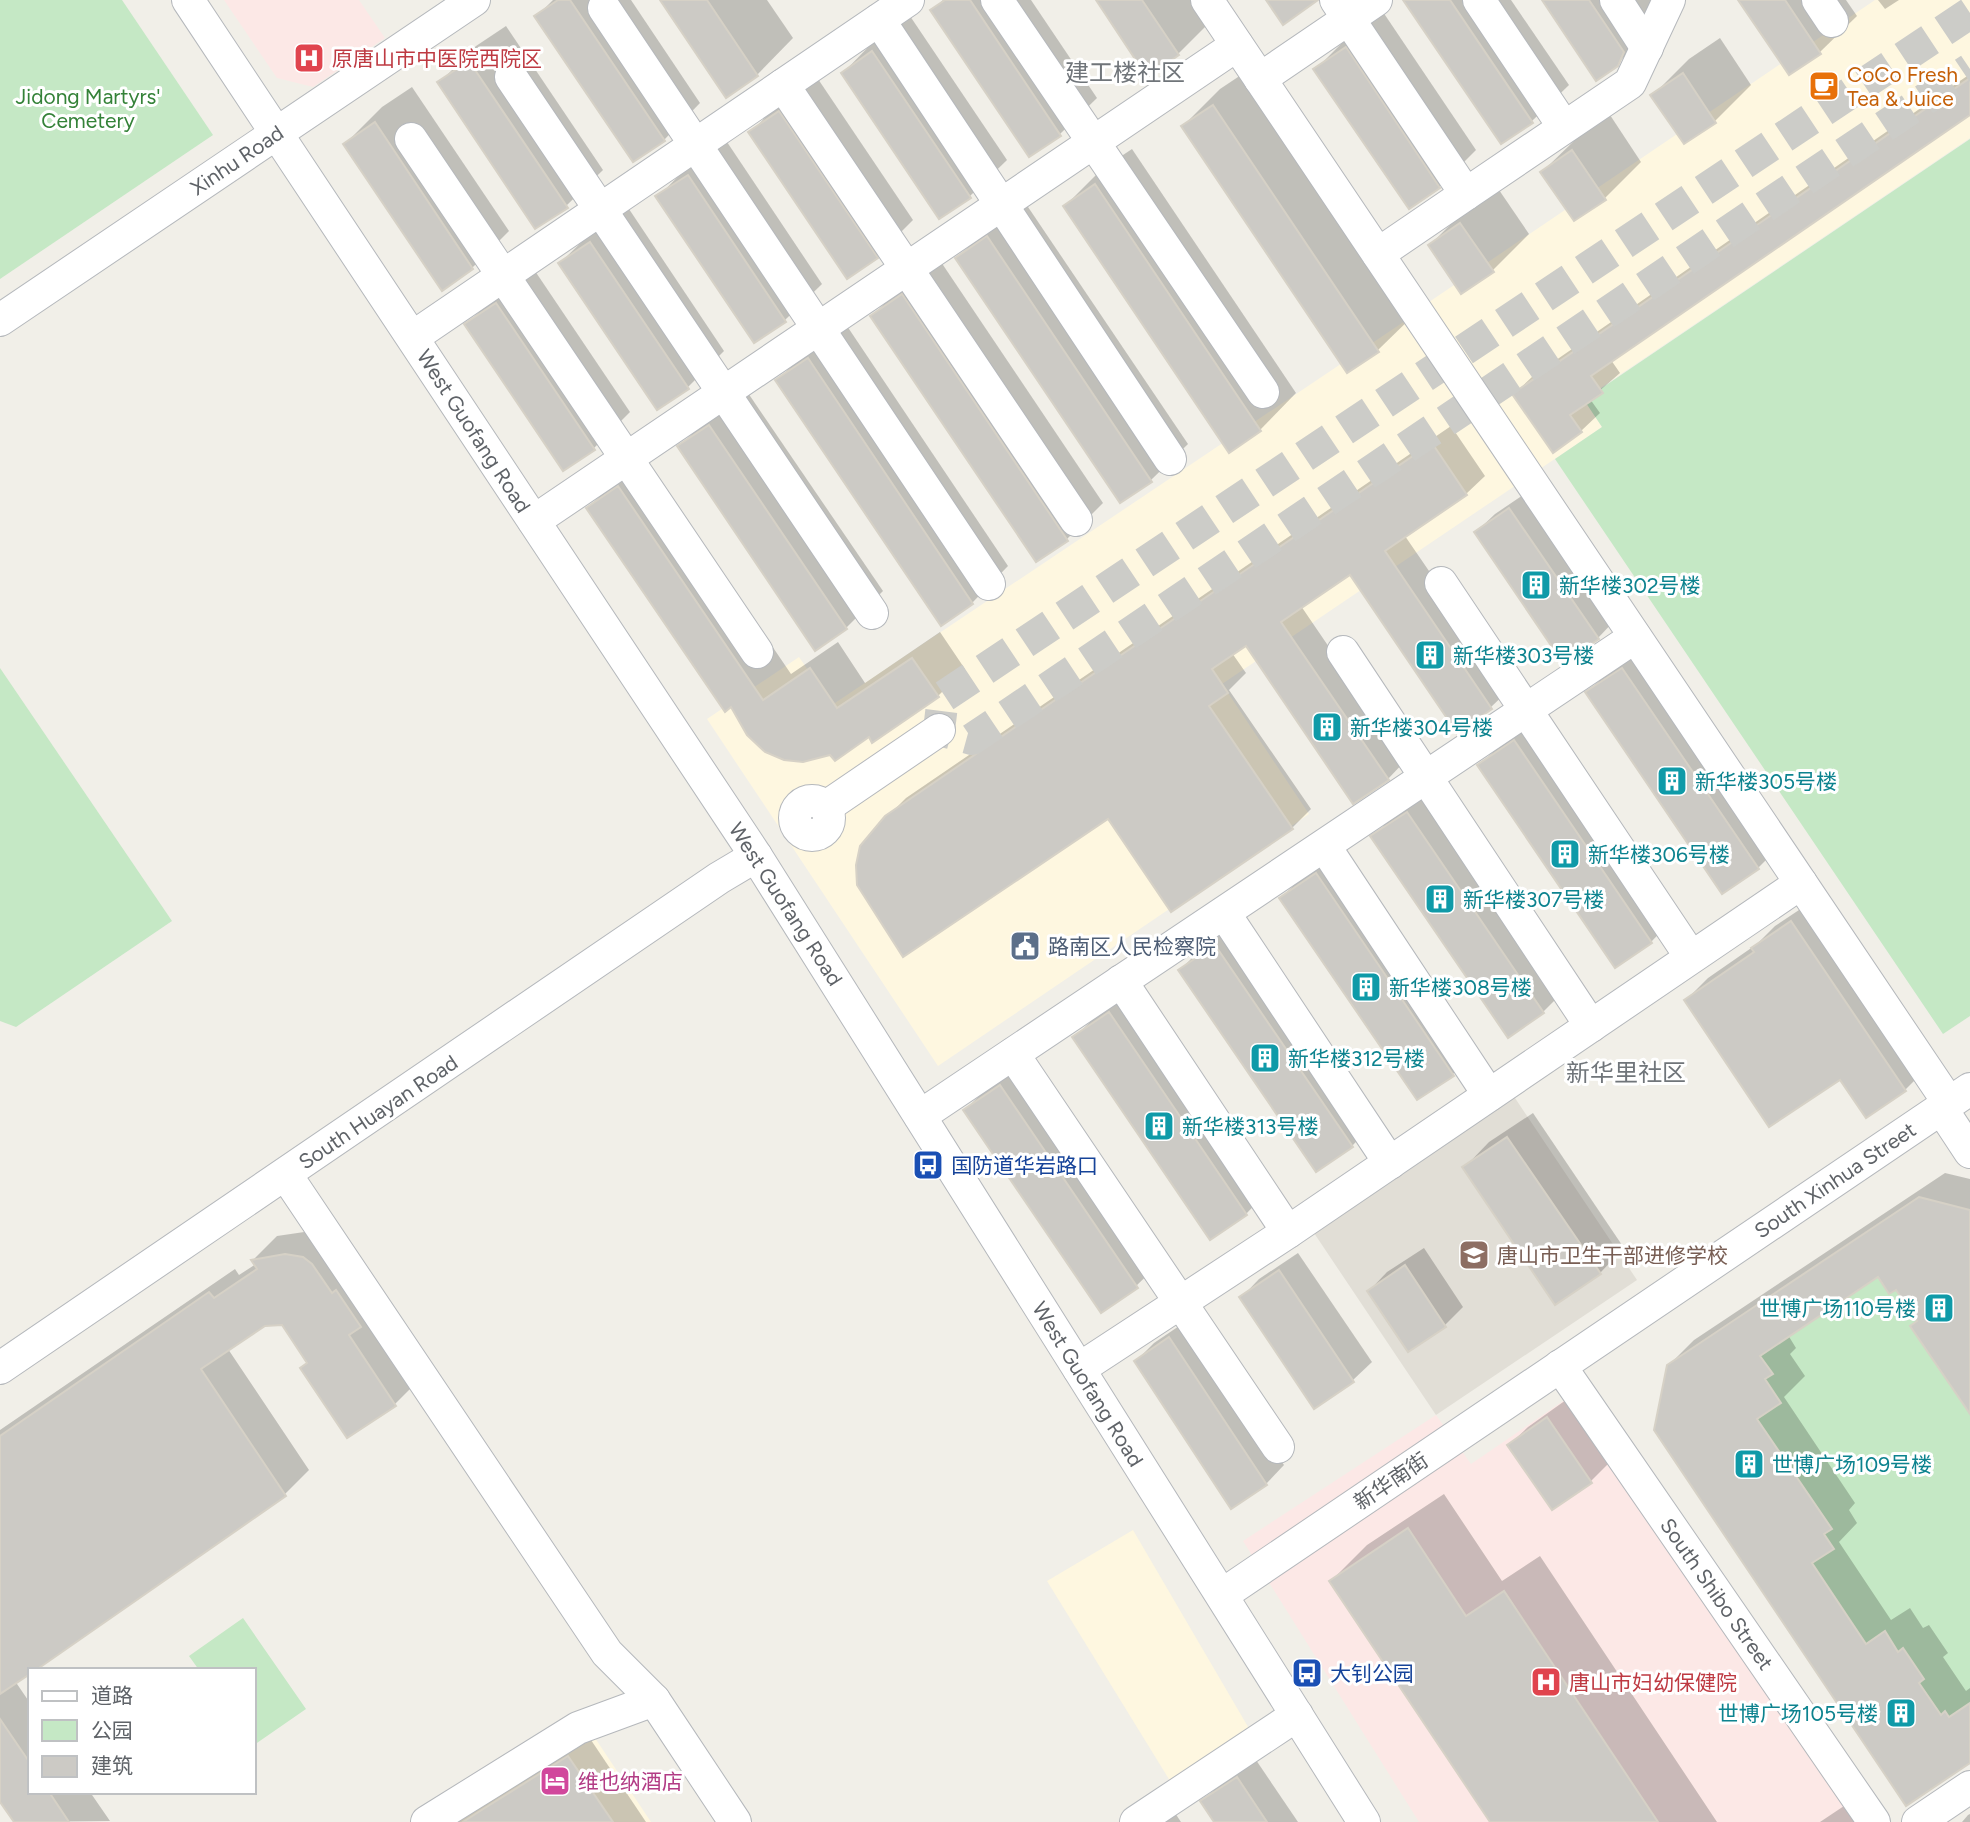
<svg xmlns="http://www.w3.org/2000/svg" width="1970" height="1822" viewBox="0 0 1970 1822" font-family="Figtree,'Noto Sans SC',sans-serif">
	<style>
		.commercial { fill: #fef7e0 }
		.education { fill: #e1ded6 }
		.medical { fill: #fce8e6 }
		.green { fill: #c5e8c5 }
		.shadow { fill: #0003 }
		.building { fill: #cccac5; stroke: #d6d1c6; stroke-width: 2 }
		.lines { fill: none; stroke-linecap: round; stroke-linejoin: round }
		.minor-tunnel { stroke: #ccccc8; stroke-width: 32; stroke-dasharray: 32 16; stroke-linecap: butt }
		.minor-casing { stroke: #b5b8bc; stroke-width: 34 }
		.minor { stroke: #fff; stroke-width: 32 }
		.labels { text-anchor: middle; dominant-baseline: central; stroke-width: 6; stroke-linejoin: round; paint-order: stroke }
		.health-label { font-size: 21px; fill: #be3a42; stroke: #fff; text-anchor: start }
		.food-label { font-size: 21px; fill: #c56008; stroke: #fff; text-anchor: start }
		.park-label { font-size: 21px; fill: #348238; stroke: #fff }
		.street-label { font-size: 21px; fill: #5f6368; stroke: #fff }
		.culture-label { font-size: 21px; fill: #0d838f; stroke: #fff; text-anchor: start }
		.service-label { font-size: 21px; fill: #4e5e75; stroke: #fff; text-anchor: start }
		.transit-label { font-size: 21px; fill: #164399; stroke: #fff; text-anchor: start }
		.education-label { font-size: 21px; fill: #785e54; stroke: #fff; text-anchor: start }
		.hotel-label { font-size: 21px; fill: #b23c85; stroke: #fff; text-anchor: start }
		.quarter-label { font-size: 24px; fill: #70757a; stroke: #fff }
	</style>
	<rect width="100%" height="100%" fill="#f1efe8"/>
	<g class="commercial">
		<path d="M1875 0H1970V138L1584 399 1602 427 1222 684 1309 814 938 1066 707 719 799 657 832 705 1402 323 1432 300Z"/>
		<path d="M1133 1530 1254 1737 1175 1789 1047 1581Z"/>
		<path d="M591 1732 651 1822H454Z"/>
	</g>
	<path class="education" d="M1513 1095 1637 1280 1436 1415 1312 1230Z"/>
	<g class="medical">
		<path d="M224 0H359L385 38 313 87 277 78Z"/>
		<path d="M1569 1397 1856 1822H1419L1243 1541 1436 1415 1471 1464Z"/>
	</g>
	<g class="green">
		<path d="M0 0H122L213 135 0 279Z"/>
		<path d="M1970 139V1016L1943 1034 1555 459 1602 427 1584 400Z"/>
		<path d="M0 668 172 921 16 1027 0 1021Z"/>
		<path d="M1929 1243 1970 1305V1703L1925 1733 1701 1395Z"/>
		<path d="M243 1618 306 1709 254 1745V1670H199L189 1656Z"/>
	</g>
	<g class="shadow">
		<path d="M553 0H631L700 103 664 140 537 16Z"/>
		<path d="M662 0H767L793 38 757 75Z"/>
		<path d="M943 0H1031L1097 98 1060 134 1030 154 933 10Z"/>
		<path d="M1098 0H1203L1215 17 1178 54Z"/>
		<path d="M1412 0H1511L1569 85 1532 121Z"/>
		<path d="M1544 0H1650L1660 15 1654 27 1616 65Z"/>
		<path d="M1740 0H1846L1857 16 1820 52 1789 73Z"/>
		<path d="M1878 0H1899L1885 9Z"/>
		<path d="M1383 12 1476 150 1439 187 1316 69 1352 33Z"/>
		<path d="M910 16 1007 160 970 196 940 217 843 73 879 36Z"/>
		<path d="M506 26 603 170 566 206 439 83 476 46Z"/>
		<path d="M1720 38 1751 85 1715 121 1653 95 1689 59Z"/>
		<path d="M1250 69 1415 314 1378 350 1348 371 1183 126 1220 89Z"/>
		<path d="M1970 74V113L1611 360 1620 373 1590 399 1600 413 1581 431 1514 394 1533 376Z"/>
		<path d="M816 76 913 220 876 257 751 132 787 95Z"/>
		<path d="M412 87 509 231 472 268 442 288 345 144 382 107Z"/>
		<path d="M1610 115 1641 162 1605 198 1542 172 1579 136Z"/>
		<path d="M725 139 822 284 785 320 755 341 658 197 694 160Z"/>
		<path d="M1132 149 1296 393 1260 430 1065 206 1102 169Z"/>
		<path d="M1497 187 1529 234 1492 271 1430 245 1467 208Z"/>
		<path d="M1024 201 1188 444 1151 480 1121 501 957 258 994 222Z"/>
		<path d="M627 206 724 351 688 387 560 263 597 227Z"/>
		<path d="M939 259 1103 503 1067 539 872 316 909 279Z"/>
		<path d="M533 268 630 412 594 448 466 325 503 288Z"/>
		<path d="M845 323 1008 566 972 603 778 380 814 343Z"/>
		<path d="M746 390 883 591 846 628 679 447 716 410Z"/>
		<path d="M1451 426 1485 476 1466 494 1405 536 1510 689 1491 707 1458 730 1351 573 1301 606 1406 760 1388 779 1246 644 1232 653 1246 673 1229 690 1311 809 1292 828 1172 910 1108 817H887L906 798Z"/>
		<path d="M646 460 791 674 838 642 865 683 940 632 965 669 938 696 869 735 830 753 732 705 588 508 615 481Z"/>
		<path d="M1529 491 1616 619 1598 638 1476 532 1495 514Z"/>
		<path d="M1648 644 1783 843 1758 868 1587 693 1612 668Z"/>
		<path d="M1539 717 1675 917 1651 942 1480 765 1504 741Z"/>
		<path d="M1433 788 1568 987 1543 1012 1373 837 1397 812Z"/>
		<path d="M1341 849 1477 1050 1453 1074 1281 898 1306 873Z"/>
		<path d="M1814 900 1927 1068 1905 1090 1686 1000 1708 978 1757 944 1775 926Z"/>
		<path d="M1240 921 1376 1121 1352 1146 1180 970 1205 945Z"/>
		<path d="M1134 989 1270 1189 1246 1214 1074 1038 1099 1013Z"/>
		<path d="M1025 1061 1161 1262 1136 1286 965 1110 990 1085Z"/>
		<path d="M1533 1113 1624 1248 1600 1273 1465 1167 1489 1142Z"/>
		<path d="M1945 1173 1970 1179V1408L1919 1320 1897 1287 1878 1275 1788 1335 1796 1348 1790 1354 1805 1376 1784 1397 1855 1503 1849 1510 1857 1523 1839 1542 1891 1620 1910 1608 1923 1628 1929 1625 1948 1653 1943 1657 1966 1691 1970 1688V1761L1906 1804 1668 1366 1694 1340Z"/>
		<path d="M311 1231 419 1380 395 1404 348 1436 308 1362 283 1324H264L228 1349 309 1470 285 1494 15 1681 30 1703V1792H90L110 1821 16 1822 0 1799V1430L235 1269 239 1275 256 1264 253 1260 277 1236Z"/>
		<path d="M1424 1248 1463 1307 1445 1325 1369 1291 1387 1272Z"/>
		<path d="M1298 1253 1372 1362 1353 1380 1315 1406 1241 1298 1259 1279Z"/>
		<path d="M1188 1320 1284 1465 1266 1484 1136 1361 1154 1343Z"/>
		<path d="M1566 1400 1609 1463 1591 1481 1553 1508 1509 1445 1528 1427Z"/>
		<path d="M1444 1494 1502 1581 1540 1556 1717 1822H1492L1331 1581 1367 1545Z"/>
		<path d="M589 1737 646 1822H457L502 1791Z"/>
		<path d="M1256 1760 1298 1822H1216L1202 1802 1221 1783Z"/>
		<path d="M1850 1802 1864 1822H1820Z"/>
		<path d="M1175 1813 1181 1822H1159Z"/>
		<path d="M1970 1814V1822H1962L1968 1815Z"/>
	</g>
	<g class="building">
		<path d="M558 0H570L665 141 633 162 534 16Z"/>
		<path d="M660 0H707L758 76 726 98Z"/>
		<path d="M945 0H970L1061 136 1029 157 930 10Z"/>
		<path d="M1096 0H1142L1179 55 1147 77Z"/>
		<path d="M1266 0H1318L1283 25Z"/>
		<path d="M1403 0H1450L1533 123 1501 144Z"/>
		<path d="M1542 0H1589L1624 52 1618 66 1596 81Z"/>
		<path d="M1738 0H1785L1821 54 1789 75Z"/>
		<path d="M1346 47 1440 188 1409 209 1313 69Z"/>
		<path d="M872 51 971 198 939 219 841 73Z"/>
		<path d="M469 61 568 208 535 229 437 82Z"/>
		<path d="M1683 73 1716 123 1684 144 1650 95Z"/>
		<path d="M1970 78V115L1591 376 1603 393 1570 415 1582 432 1553 453 1512 394Z"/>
		<path d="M1213 105 1379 352 1347 373 1181 126Z"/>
		<path d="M779 111 878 258 847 279 748 132Z"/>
		<path d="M375 122 473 269 442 291 343 144Z"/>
		<path d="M1572 150 1606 200 1574 221 1540 172Z"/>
		<path d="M688 175 786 322 754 343 655 196Z"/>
		<path d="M1095 184 1261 431 1229 453 1063 206Z"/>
		<path d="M1460 223 1494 272 1461 294 1428 245Z"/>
		<path d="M987 236 1152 482 1120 503 955 258Z"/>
		<path d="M590 242 689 389 657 410 558 263Z"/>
		<path d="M902 294 1068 541 1036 562 870 316Z"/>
		<path d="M496 303 595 450 563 471 464 324Z"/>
		<path d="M808 358 973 604 941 626 775 380Z"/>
		<path d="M709 425 847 629 815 651 677 446Z"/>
		<path d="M1432 443 1467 495 1385 551 1492 709 1457 733 1350 575 1281 622 1389 780 1353 804 1246 646 1212 669 1228 693 1209 706 1293 829 1171 912 1108 819 903 957 857 885 856 865 860 846 885 816Z"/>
		<path d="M618 486 763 700 810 668 837 708 912 658 939 697 872 743 869 737 835 761 830 755 803 762 784 760 765 752 747 735 731 707 725 712 586 508Z"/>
		<path d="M1509 508 1599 639 1563 663 1474 532Z"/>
		<path d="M1622 668 1759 869 1722 894 1585 692Z"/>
		<path d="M1514 740 1652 943 1615 968 1477 765Z"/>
		<path d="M1407 812 1544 1013 1508 1038 1370 836Z"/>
		<path d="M1316 873 1454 1076 1417 1100 1279 898Z"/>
		<path d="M1791 921 1906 1091 1866 1118 1840 1080 1769 1127 1684 1000 1754 952 1751 948Z"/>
		<path d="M1215 945 1353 1147 1316 1172 1178 970Z"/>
		<path d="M1109 1012 1247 1215 1210 1240 1072 1037Z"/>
		<path d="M1000 1085 1138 1288 1101 1313 963 1110Z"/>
		<path d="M1507 1137 1601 1274 1555 1305 1462 1167Z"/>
		<path d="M1919 1197 1970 1210V1414L1910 1326 1917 1321 1896 1290 1889 1294 1878 1277 1760 1356 1773 1374 1765 1379 1781 1403 1757 1419 1832 1529 1824 1534 1834 1549 1812 1563 1866 1644 1885 1631 1898 1652 1903 1648 1924 1679 1919 1683 1941 1715 1945 1711 1949 1717 1970 1703V1763L1906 1806 1654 1430 1667 1365Z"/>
		<path d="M285 1254 303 1257 312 1264 332 1293 336 1290 361 1327 349 1335 396 1406 347 1438 300 1368 307 1363 282 1325 265 1326 201 1369 286 1496 62 1652 36 1670H30V1674L0 1694V1436L209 1292 214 1298 257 1269 251 1260Z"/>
		<path d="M1405 1265 1446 1327 1408 1352 1367 1291Z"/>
		<path d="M1279 1270 1354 1382 1314 1409 1239 1297Z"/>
		<path d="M1169 1337 1267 1485 1231 1509 1134 1361Z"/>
		<path d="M1547 1417 1592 1483 1552 1510 1507 1445Z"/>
		<path d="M1408 1528 1466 1616 1504 1591 1658 1822H1490L1329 1581Z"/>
		<path d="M0 1719 30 1763V1792H49L69 1822H14L0 1802Z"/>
		<path d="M568 1756 613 1822H463L480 1811Z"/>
		<path d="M1237 1777 1267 1822H1214L1200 1801Z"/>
	</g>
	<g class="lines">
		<path class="minor-tunnel" d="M1970 13 943 697 939 730 972 739 1970 69"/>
		<g class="minor-casing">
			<g id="minor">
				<path d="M188 0 756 856 1364 1822"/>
				<path d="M997 0 1263 392"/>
				<path d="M1207 0 1949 1103"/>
				<path d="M1336 0 1466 194 1378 254"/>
				<path d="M1479 0 1564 127"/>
				<path d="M1616 0 1647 48"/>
				<path d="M1818 0 1832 21"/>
				<path d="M604 8 989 584"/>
				<path d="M879 20 1170 459"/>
				<path d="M511 77 872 613"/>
				<path d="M1260 79 1376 0"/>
				<path d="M783 85 1076 520"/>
				<path d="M411 139 757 652"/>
				<path d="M1466 194 1630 83 1669 0"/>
				<path d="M0 320 474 0"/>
				<path d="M413 337 908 0"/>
				<path d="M534 521 1237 45"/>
				<path d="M1441 583 1691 957"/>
				<path d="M1343 652 1591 1026"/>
				<circle cx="812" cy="818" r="17"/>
				<path d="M826 807 939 730"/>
				<path d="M1325 847 1489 1095"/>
				<path d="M1224 913 1390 1163"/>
				<path d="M1121 981 1288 1232"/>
				<path d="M1013 1054 1278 1447"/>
				<path d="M1941 1108 1970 1152"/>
				<path d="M920 1116 1635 637"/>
				<path d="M286 1175 607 1653 654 1700 735 1822"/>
				<path d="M1560 1366 1874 1822"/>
				<path d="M0 1368 719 878 756 856"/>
				<path d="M1079 1369 1288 1232 1801 883"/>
				<path d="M1222 1595 1970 1089"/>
				<path d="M427 1822 578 1728 654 1700"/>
				<path d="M1136 1822 1297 1715"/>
				<path d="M1918 1822 1970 1787"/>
			</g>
		</g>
		<use href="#minor" class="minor"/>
	</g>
	<defs>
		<g id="hospital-square" transform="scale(1.575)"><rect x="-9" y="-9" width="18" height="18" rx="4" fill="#e0444e" stroke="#fff"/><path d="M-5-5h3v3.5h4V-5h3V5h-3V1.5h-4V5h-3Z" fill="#fff"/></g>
		<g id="cafe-square" transform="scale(1.575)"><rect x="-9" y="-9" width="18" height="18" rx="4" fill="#e8710a" stroke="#fff"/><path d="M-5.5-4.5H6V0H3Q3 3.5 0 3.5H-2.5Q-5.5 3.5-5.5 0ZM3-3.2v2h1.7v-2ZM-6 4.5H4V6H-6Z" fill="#fff"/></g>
		<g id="building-square" transform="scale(1.575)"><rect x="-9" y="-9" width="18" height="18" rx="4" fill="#0f9aa8" stroke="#fff"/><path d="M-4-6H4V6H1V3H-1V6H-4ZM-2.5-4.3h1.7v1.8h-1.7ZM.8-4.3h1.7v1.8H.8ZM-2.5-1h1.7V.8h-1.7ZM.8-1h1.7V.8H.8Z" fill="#fff"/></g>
		<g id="civic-square" transform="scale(1.575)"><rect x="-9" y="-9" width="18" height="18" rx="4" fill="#5c6f8a" stroke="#fff"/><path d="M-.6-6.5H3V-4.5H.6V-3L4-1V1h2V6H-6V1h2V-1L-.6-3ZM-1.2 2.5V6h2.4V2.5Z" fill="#fff"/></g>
		<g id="bus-square" transform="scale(1.575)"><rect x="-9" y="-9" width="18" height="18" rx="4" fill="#1a4fb4" stroke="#fff"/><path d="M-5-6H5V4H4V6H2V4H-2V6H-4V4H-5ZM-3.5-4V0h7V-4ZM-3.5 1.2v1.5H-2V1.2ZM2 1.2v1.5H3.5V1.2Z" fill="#fff"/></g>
		<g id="school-square" transform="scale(1.575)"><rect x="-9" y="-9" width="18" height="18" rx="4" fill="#8d6e63" stroke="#fff"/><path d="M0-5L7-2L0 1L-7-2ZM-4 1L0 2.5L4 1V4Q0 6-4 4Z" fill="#fff"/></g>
		<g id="hotel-square" transform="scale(1.575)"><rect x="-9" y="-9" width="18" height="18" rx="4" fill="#d1479c" stroke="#fff"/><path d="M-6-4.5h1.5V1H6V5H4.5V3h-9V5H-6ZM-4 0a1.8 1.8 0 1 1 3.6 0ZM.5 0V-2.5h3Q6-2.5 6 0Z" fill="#fff"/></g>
	</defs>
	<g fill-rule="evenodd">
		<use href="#hospital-square" x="309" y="58"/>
		<use href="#cafe-square" x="1824" y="86"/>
		<use href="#building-square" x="1536" y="585"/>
		<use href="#building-square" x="1430" y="655"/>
		<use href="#building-square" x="1327" y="727"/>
		<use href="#building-square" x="1672" y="781"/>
		<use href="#building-square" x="1565" y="854"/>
		<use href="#building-square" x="1440" y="899"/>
		<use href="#civic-square" x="1025" y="946"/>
		<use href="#building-square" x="1366" y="987"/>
		<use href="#building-square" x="1265" y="1058"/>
		<use href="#building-square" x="1159" y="1126"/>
		<use href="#bus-square" x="928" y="1165"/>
		<use href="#school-square" x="1474" y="1255"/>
		<use href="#building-square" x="1939" y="1308"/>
		<use href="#building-square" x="1749" y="1464"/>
		<use href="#bus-square" x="1307" y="1673"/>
		<use href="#hospital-square" x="1546" y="1682"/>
		<use href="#building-square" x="1901" y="1713"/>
		<use href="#hotel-square" x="555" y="1781"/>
	</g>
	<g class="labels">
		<g class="health-label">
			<text x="332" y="58">原唐山市中医院西院区</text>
			<text x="1569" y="1682">唐山市妇幼保健院</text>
		</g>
		<g class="food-label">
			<text x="1847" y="74">CoCo Fresh<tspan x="1847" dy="24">Tea &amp; Juice</tspan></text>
		</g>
		<g class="park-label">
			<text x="88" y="96">Jidong Martyrs'<tspan x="88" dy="24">Cemetery</tspan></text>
		</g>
		<g class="street-label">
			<text transform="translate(237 160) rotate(-34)">Xinhu Road</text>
			<text transform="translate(474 431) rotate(57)">West Guofang Road</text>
			<text transform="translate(786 904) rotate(57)">West Guofang Road</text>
			<text transform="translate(378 1112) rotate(-34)">South Huayan Road</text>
			<text transform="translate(1835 1180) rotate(-34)">South Xinhua Street</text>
			<text transform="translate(1088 1384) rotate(58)">West Guofang Road</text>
			<text transform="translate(1391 1481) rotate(-34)">新华南街</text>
			<text transform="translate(1717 1594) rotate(55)">South Shibo Street</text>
		</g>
		<g class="culture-label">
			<text x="1559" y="585">新华楼302号楼</text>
			<text x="1453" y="655">新华楼303号楼</text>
			<text x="1350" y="727">新华楼304号楼</text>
			<text x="1695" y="781">新华楼305号楼</text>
			<text x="1588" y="854">新华楼306号楼</text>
			<text x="1463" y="899">新华楼307号楼</text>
			<text x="1389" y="987">新华楼308号楼</text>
			<text x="1288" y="1058">新华楼312号楼</text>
			<text x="1182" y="1126">新华楼313号楼</text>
			<text x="1916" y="1308" text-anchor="end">世博广场110号楼</text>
			<text x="1772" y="1464">世博广场109号楼</text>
			<text x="1878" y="1713" text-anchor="end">世博广场105号楼</text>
		</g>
		<g class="service-label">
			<text x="1048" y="946">路南区人民检察院</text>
		</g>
		<g class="transit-label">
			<text x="951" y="1165">国防道华岩路口</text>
			<text x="1330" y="1673">大钊公园</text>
		</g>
		<g class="education-label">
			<text x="1497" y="1255">唐山市卫生干部进修学校</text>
		</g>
		<g class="hotel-label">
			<text x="578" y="1781">维也纳酒店</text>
		</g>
		<g class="quarter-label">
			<text x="1125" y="72">建工楼社区</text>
			<text x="1626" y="1072">新华里社区</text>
		</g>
	</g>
	<rect x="28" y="1668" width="228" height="126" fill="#ffffff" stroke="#bfc1c3" stroke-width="2"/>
	<rect x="42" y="1691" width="35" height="10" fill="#ffffff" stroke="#bfc1c3" stroke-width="2"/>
	<text x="91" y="1703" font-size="21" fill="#5f6368">道路</text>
	<rect x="42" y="1720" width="35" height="21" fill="#c5e8c5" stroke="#bfc1c3" stroke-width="2"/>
	<text x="91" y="1738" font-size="21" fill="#5f6368">公园</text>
	<rect x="42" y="1756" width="35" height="21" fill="#cccac5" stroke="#bfc1c3" stroke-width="2"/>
	<text x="91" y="1773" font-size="21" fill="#5f6368">建筑</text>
</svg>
